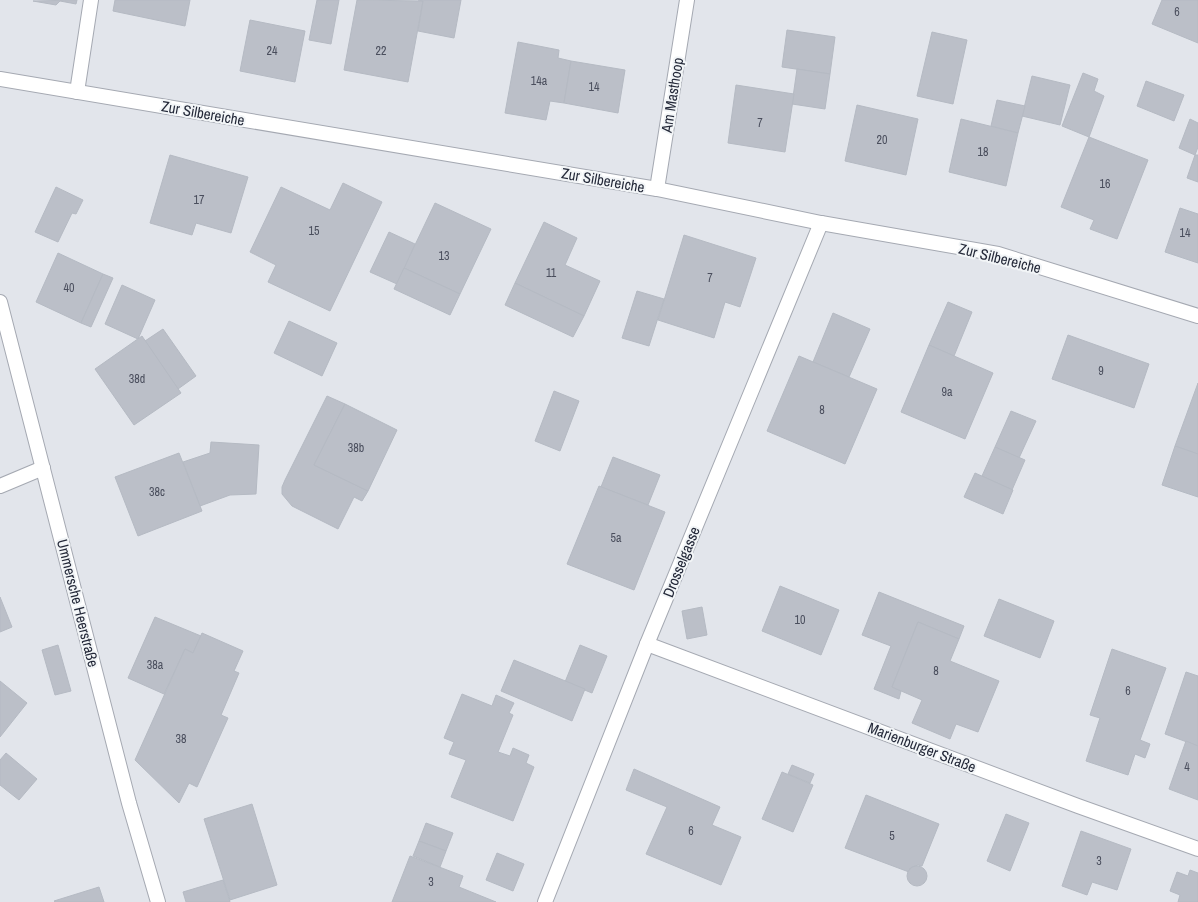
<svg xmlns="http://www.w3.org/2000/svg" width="1198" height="902" viewBox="0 0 1198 902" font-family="'Archivo Narrow',sans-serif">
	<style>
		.building { fill: #bbbfc8; stroke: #b5bac3 }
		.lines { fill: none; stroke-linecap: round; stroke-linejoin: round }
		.service-casing { stroke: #a5a9b2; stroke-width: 16 }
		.minor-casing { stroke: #a5a9b2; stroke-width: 16 }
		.service { stroke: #fff; stroke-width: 14 }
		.minor { stroke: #fff; stroke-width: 14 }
		.labels { text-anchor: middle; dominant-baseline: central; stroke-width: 4; stroke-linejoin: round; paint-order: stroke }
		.number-label { font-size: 12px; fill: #4a4e5d }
		.street-label { font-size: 15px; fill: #242939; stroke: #f2f5f7 }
	</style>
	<rect width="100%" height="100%" fill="#e2e5eb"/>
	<g class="building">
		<path d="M77 0 76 4 60 1 56 5 33 1Z"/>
		<path d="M115 0H190L185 26 113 11Z"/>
		<path d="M317 0H339L331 44 309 40Z"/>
		<path d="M357 0 423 1 408 82 344 70Z"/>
		<path d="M418 0H461L454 38 418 31 423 1Z"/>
		<path d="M1162 0H1198V43L1152 24Z"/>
		<path d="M250 20 305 31 295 82 240 71Z"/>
		<path d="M787 30 835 37 830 74 782 67Z"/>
		<path d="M932 32 967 40 953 104 917 96Z"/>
		<path d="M518 42 559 50 558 58 571 61 564 103 550 101 546 120 505 113Z"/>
		<path d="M571 61 625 70 618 113 564 103Z"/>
		<path d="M797 69 830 74 825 109 792 104Z"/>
		<path d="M1083 73 1098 79 1094 91 1104 96 1089 137 1062 126Z"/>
		<path d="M1032 76 1070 85 1060 125 1022 116Z"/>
		<path d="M1146 81 1184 95 1174 121 1137 106Z"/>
		<path d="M736 85 794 94 785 152 728 143Z"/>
		<path d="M997 100 1025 106 1018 133 991 126Z"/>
		<path d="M857 105 918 119 906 175 845 161Z"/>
		<path d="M961 119 1018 133 1006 186 949 172Z"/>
		<path d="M1190 119 1198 123V147L1195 155 1179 148Z"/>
		<path d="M1089 137 1148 160 1117 239 1090 229 1094 220 1061 207Z"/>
		<path d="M170 155 248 177 231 233 196 223 192 235 150 223Z"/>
		<path d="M1195 155H1198V182L1187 178Z"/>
		<path d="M343 183 382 202 330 311 268 282 276 265 250 252 281 187 330 210Z"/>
		<path d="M56 187 83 200 76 214 72 213 58 242 35 232Z"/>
		<path d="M435 203 491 229 460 294 404 268Z"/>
		<path d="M1180 208 1198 214V263L1165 252Z"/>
		<path d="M544 222 577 238 565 265 600 281 584 316 515 283Z"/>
		<path d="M389 232 415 244 397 284 370 272Z"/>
		<path d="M684 235 756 258 740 307 725 302 714 338 658 320Z"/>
		<path d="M58 253 103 274 81 323 36 302Z"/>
		<path d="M404 268 460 294 450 315 394 289Z"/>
		<path d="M103 274 113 278 91 327 81 323Z"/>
		<path d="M515 283 584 316 573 337 505 305Z"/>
		<path d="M122 285 155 300 138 339 105 324Z"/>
		<path d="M637 291 664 299 649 346 622 338Z"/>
		<path d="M948 302 972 312 954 356 929 345Z"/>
		<path d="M833 313 870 329 849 377 813 362Z"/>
		<path d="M289 321 337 343 322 376 274 353Z"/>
		<path d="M163 329 196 376 178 389 145 341Z"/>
		<path d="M1068 335 1149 364 1134 408 1052 379Z"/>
		<path d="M142 336 181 393 134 425 95 369Z"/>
		<path d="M929 345 993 373 965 439 901 412Z"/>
		<path d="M799 356 877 389 845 464 767 431Z"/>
		<path d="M1198 383V454L1175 446Z"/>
		<path d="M554 391 579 401 560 451 535 441Z"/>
		<path d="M327 396 345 404 314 465 368 491 362 501 354 497 338 529 292 506 282 494V487L285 480Z"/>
		<path d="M345 404 397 430 368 491 314 465Z"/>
		<path d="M1011 411 1036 421 1019 458 995 447Z"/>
		<path d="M211 442 259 445 256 494 230 495 200 506 183 462 210 453Z"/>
		<path d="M1175 446 1198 454V497L1162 485Z"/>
		<path d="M995 447 1025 460 1012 490 982 476Z"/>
		<path d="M179 453 202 511 138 536 115 477Z"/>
		<path d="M613 457 660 475 648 505 601 487Z"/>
		<path d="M975 473 1013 490 1003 514 964 497Z"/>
		<path d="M599 486 665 512 634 590 567 564Z"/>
		<path d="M780 586 839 610 821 655 762 631Z"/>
		<path d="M879 592 964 626 959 639 918 622 892 687 901 691 899 699 874 689 891 646 862 635Z"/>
		<path d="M0 597 12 627 0 632Z"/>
		<path d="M999 599 1054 621 1040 658 984 636Z"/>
		<path d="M702 607 707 635 687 639 682 611Z"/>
		<path d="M155 617 201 636 193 653 185 649 164 694 128 678Z"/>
		<path d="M918 622 959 639 950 661 999 681 978 732 956 724 950 739 912 723 922 700 892 687Z"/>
		<path d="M202 633 243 651 234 671 239 673 221 715 228 718 197 787 189 783 179 803 135 760 185 649 193 653Z"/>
		<path d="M58 645 71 691 55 695 42 650Z"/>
		<path d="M580 645 607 656 592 693 565 682Z"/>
		<path d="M1112 649 1166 668 1140 740 1150 744 1145 758 1135 754 1128 775 1086 761 1100 718 1090 715Z"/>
		<path d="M514 660 585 689 572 721 501 691Z"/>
		<path d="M1186 672 1198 676V746L1165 734Z"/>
		<path d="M0 681 27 703 0 737Z"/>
		<path d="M462 694 492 706 496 695 514 703 509 713 513 715 498 752 510 756 513 748 529 755 526 763 534 767 513 821 451 797 466 760 449 754 454 742 444 738Z"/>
		<path d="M1186 741 1198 746V800L1169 789Z"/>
		<path d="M6 753 37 779 19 800 0 785V760Z"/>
		<path d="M792 765 814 774 810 783 788 774Z"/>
		<path d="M634 769 720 807 712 825 741 837 721 885 646 854 667 807 626 790Z"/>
		<path d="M782 772 813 785 793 832 762 819Z"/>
		<path d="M866 795 939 824 922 866 918 865 910 868 909 872 845 848Z"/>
		<path d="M252 804 277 885 230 900 204 819Z"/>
		<path d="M1006 814 1029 823 1010 871 987 861Z"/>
		<path d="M426 823 453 833 446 851 419 841Z"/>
		<path d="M1081 831 1131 849 1117 890 1092 882 1087 895 1062 886Z"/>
		<path d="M419 841 446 851 440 867 413 856Z"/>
		<path d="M497 853 524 864 513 891 486 880Z"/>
		<path d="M410 856 463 876 459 887 496 902H392Z"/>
		<circle cx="917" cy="876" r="10"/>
		<path d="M1190 870 1198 873V902H1178L1180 895 1170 891 1177 872 1188 876Z"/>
		<path d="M223 880 230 902H186L183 892Z"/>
		<path d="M99 887 104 902H55L54 901Z"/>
	</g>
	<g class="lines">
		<g class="service-casing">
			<path id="service" d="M77 92 91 0"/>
		</g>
		<g class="minor-casing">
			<g id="minor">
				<path d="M0 79 657 189 821 223 998 254 1198 316"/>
				<path d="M657 189 687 0"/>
				<path d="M0 302 129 803 158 902"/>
				<path d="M0 486 43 468"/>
				<path d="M647 644 1078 806 1198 849"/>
				<path d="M545 902 647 644 821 223"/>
			</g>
		</g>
		<use href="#service" class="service"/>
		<use href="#minor" class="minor"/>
	</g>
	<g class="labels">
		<g class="number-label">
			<text x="1177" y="12">6</text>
			<text x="272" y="51">24</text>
			<text x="381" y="51">22</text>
			<text x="539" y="81">14a</text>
			<text x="594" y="87">14</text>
			<text x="760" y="123">7</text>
			<text x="882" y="140">20</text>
			<text x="983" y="152">18</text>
			<text x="1105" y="184">16</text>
			<text x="199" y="200">17</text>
			<text x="314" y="231">15</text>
			<text x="1185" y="233">14</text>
			<text x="444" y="256">13</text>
			<text x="551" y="273">11</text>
			<text x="710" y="278">7</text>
			<text x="69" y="288">40</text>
			<text x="1101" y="371">9</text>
			<text x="137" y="379">38d</text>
			<text x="947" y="392">9a</text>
			<text x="822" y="410">8</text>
			<text x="356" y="448">38b</text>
			<text x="157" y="492">38c</text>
			<text x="616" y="538">5a</text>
			<text x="800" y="620">10</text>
			<text x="155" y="665">38a</text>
			<text x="936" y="671">8</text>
			<text x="1128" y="691">6</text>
			<text x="181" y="739">38</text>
			<text x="1187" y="767">4</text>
			<text x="691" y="831">6</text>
			<text x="892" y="836">5</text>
			<text x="1099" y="861">3</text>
			<text x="431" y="882">3</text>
		</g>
		<g class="street-label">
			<text transform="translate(672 95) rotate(-81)">Am Masthoop</text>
			<text transform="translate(203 113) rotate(10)">Zur Silbereiche</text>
			<text transform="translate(603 180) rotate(10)">Zur Silbereiche</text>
			<text transform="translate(1000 258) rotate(14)">Zur Silbereiche</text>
			<text transform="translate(681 562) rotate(-68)">Drosselgasse</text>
			<text transform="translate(78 603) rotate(76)">Ummersche Heerstraße</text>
			<text transform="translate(922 747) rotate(21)">Marienburger Straße</text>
		</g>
	</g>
</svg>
